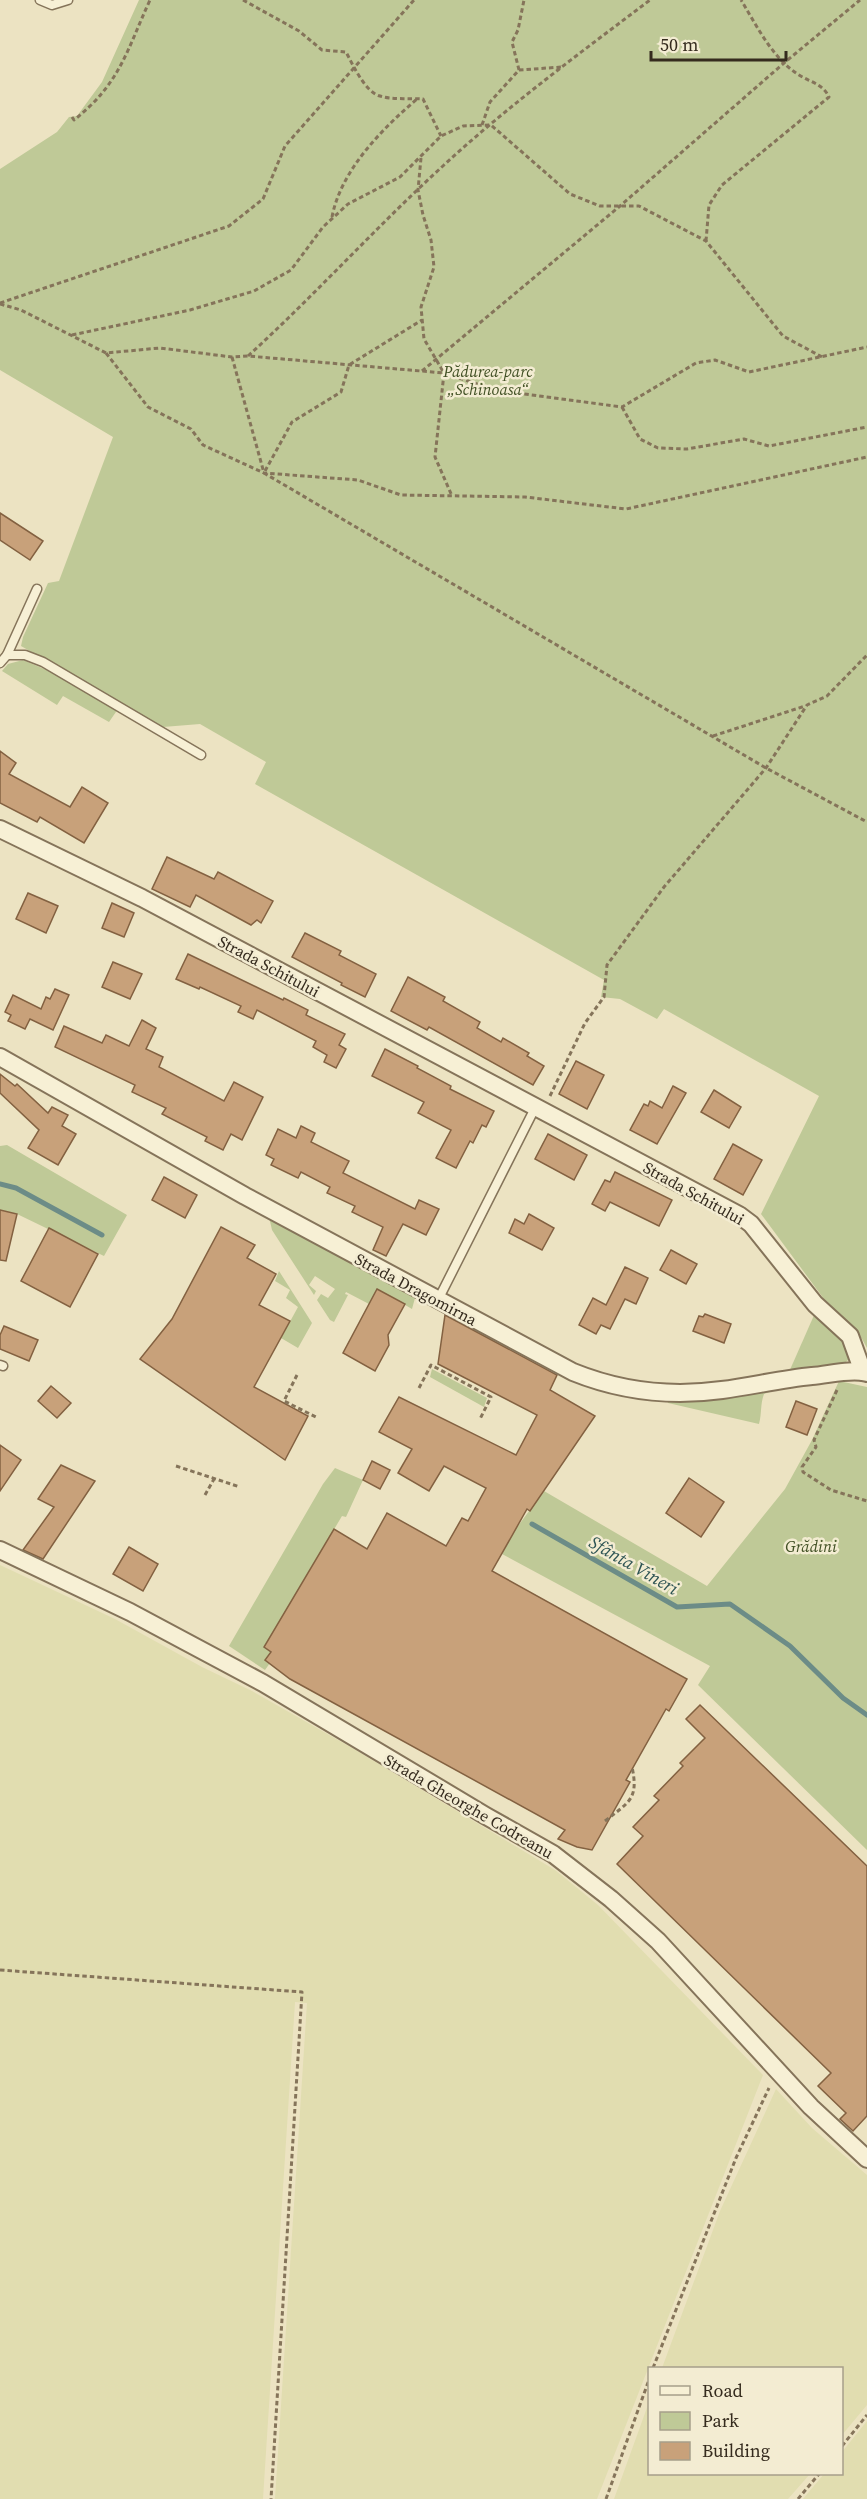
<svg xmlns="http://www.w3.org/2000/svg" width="867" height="2499" viewBox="0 0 867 2499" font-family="'Source Serif 4',serif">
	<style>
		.farmland { fill: #e1ddb0 }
		.green { fill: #bfc997 }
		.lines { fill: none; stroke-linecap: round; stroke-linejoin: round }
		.stream { stroke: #6c8c87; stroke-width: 5 }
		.building { fill: #c8a17a; stroke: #836141; stroke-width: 1.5 }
		.lane-casing { stroke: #85745a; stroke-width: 11 }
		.street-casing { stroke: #85745a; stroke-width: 20 }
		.path { stroke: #85745a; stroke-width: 3; stroke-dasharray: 4.5 3; stroke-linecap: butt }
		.lane { stroke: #f7f0d5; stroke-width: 8 }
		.street { stroke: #f7f0d5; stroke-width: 16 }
		.labels { text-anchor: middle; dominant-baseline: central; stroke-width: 5; stroke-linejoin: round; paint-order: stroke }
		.park-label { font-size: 16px; font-style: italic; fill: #425125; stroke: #f3ecd2 }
		.street-label { font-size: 16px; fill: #352b1e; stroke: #f3ecd2 }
		.water-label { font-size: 18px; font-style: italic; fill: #2e5454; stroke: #f3ecd2 }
	</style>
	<rect width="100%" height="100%" fill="#ece3c2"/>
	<g class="farmland">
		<path d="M0 1565 115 1619 202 1667 252 1691 354 1749 555 1870 598 1905 763 2075 597 2499H275L307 2003 295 2002 263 2499H0Z"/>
		<path d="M776 2089 812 2128 867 2175V2405L842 2435V2368H662L720 2211Z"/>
		<path d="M649 2402 650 2474H810L788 2499H614Z"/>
		<path d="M867 2421V2499H803L824 2474H842V2452Z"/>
	</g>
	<g class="green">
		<path d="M139 0H867V1348L862 1339 824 1299 761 1214 819 1096 664 1009 657 1019 620 999 601 997 604 980 255 784 266 762 200 724 163 727 21 646 23 637 48 583 59 581 113 437 0 370V169L57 132 69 117 77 116 102 82Z"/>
		<path d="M23 660 49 671 118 709 109 722 63 696 57 705 2 671 8 664Z"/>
		<path d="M7 1145 127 1215 104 1256 17 1214 0 1210V1146Z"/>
		<path d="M269 1217 415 1298 412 1309 378 1289 369 1304 346 1292 345 1294 348 1295 334 1322 330 1320 317 1300 321 1294 328 1298 335 1289 315 1276 309 1285 316 1291 314 1295 272 1230Z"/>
		<path d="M279 1271 312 1323 298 1348 281 1338 298 1307 286 1298 290 1290 275 1281Z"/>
		<path d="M815 1313 850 1347 851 1357 840 1368 789 1372Z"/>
		<path d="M432 1369 487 1398 484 1407 430 1377Z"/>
		<path d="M839 1381 867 1387V1850L698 1685 710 1666 502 1554 515 1530 544 1491 707 1586 785 1489 812 1440Z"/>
		<path d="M789 1385 764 1394C760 1405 762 1413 759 1424L668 1403 667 1399Z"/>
		<path d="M335 1468 363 1480 346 1517 342 1516 264 1647 277 1655H269L265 1659 270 1663 265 1670 229 1646 323 1484Z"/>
	</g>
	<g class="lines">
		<g class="stream">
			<path d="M0 1184 16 1188 102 1235"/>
			<path d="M532 1524 677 1607 730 1604 790 1646 843 1698 867 1715"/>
		</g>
	</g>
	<g class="building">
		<path d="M0 513 43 541 30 560 0 540Z"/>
		<path d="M0 751 16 763 9 774 70 807 82 787 108 803 84 843 40 817 37 822 0 803Z"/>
		<path d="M167 857 214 879 218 872 273 901 261 923 257 920 251 925 196 895 190 907 152 889Z"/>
		<path d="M28 893 58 906 46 933 16 919Z"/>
		<path d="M112 903 134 913 124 937 102 928Z"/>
		<path d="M305 933 341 951 339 955 376 974 365 997 341 985 342 983 292 957Z"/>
		<path d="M188 954 283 1000 284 998 308 1010 306 1015 345 1034 339 1045 346 1049 336 1068 324 1062 327 1055 313 1047 316 1041 257 1010 253 1019 238 1012 241 1006 200 987 199 989 176 979Z"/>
		<path d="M113 962 142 974 130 999 102 987Z"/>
		<path d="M408 977 445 997 443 1001 480 1022 477 1028 501 1042 503 1038 529 1053 527 1056 544 1066 533 1085 429 1027 427 1030 391 1011Z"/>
		<path d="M55 989 69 995 53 1030 30 1019 25 1029 8 1021 11 1015 5 1012 13 995 41 1009 46 997 50 999Z"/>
		<path d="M142 1020 156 1028 146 1049 163 1057 159 1067 224 1101 234 1082 263 1097 242 1140 231 1134 223 1150 205 1141 207 1137 162 1114 166 1108 132 1092 135 1085 55 1047 64 1026 102 1043 106 1035 129 1046Z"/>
		<path d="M385 1049 418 1066 417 1068 451 1086 450 1089 494 1111 486 1127 482 1125 473 1143 470 1141 456 1168 436 1158 451 1130 418 1113 424 1102 372 1076Z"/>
		<path d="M576 1061 604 1075 587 1109 559 1094Z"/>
		<path d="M0 1074 15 1086 17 1084 48 1113 52 1107 68 1115 62 1126 76 1134 58 1165 28 1148 39 1130 0 1093Z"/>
		<path d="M673 1086 686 1093 657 1144 630 1130 644 1104 648 1106 650 1101 662 1108Z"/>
		<path d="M714 1090 741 1107 729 1128 701 1112Z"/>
		<path d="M301 1126 315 1133 311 1142 349 1161 343 1173 415 1209 419 1200 439 1209 426 1235 403 1224 386 1256 373 1250 383 1227 352 1212 355 1206 327 1193 330 1187 301 1172 298 1178 271 1165 274 1159 266 1155 278 1129 296 1138Z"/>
		<path d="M548 1134 587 1155 574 1180 535 1159Z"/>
		<path d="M733 1144 762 1160 743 1195 714 1179Z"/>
		<path d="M615 1172 672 1200 659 1226 610 1202 605 1211 592 1204 605 1180 610 1182Z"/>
		<path d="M164 1177 197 1195 185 1218 152 1200Z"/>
		<path d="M0 1210 17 1214 6 1261 0 1260Z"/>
		<path d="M529 1214 554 1228 542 1250 509 1233 515 1219 524 1224Z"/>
		<path d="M221 1227 255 1245 247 1258 276 1274 259 1305 290 1321 254 1387 308 1416 285 1460 140 1359 172 1319Z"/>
		<path d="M49 1228 98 1254 70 1307 21 1281Z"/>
		<path d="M671 1250 697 1264 686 1284 660 1270Z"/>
		<path d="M625 1267 648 1278 636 1304 625 1299 610 1329 601 1325 596 1334 579 1325 593 1298 606 1305Z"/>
		<path d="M377 1289 405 1304 388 1335 389 1345 375 1371 343 1353Z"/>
		<path d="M705 1314 731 1324 724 1343 693 1331 699 1316 703 1317Z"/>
		<path d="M445 1315 557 1375 550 1390 595 1416 530 1511 527 1509 492 1571 687 1679 669 1711 666 1709 626 1780 630 1782 592 1850 577 1847 558 1839 565 1830 290 1679 265 1660 271 1652 264 1647 334 1529 367 1549 387 1513 446 1546 462 1518 468 1521 486 1488 444 1466 429 1491 398 1473 412 1449 379 1432 399 1397 516 1455 537 1415 438 1364Z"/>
		<path d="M4 1326 38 1340 29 1361 0 1349V1335Z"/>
		<path d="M51 1386 71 1403 57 1418 38 1401Z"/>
		<path d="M796 1401 817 1409 807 1435 786 1427Z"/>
		<path d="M0 1445 21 1460 0 1491Z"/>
		<path d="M372 1461 390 1470 380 1489 363 1480Z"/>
		<path d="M61 1465 95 1481 43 1559 23 1550 54 1507 38 1499Z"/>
		<path d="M689 1478 724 1502 701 1537 666 1513Z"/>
		<path d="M129 1547 158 1564 143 1591 113 1574Z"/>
		<path d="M700 1705 867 1866V2116L853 2131 840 2119 846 2113 818 2086 831 2073 617 1864 643 1836 633 1827 659 1800 654 1796 683 1766 680 1763 705 1738 686 1719Z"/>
	</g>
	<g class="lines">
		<g class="lane-casing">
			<g id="lane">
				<path d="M40 0 52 5 68 0"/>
				<path d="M7 655H25L43 662 201 755"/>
				<path d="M0 663 7 655 37 589"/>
				<path d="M438 1300 535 1108"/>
				<path d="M0 1365 3 1366"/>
			</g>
		</g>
		<g class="street-casing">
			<g id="street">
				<path d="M0 829 142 898 739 1215 751 1224 815 1304 850 1336 863 1372"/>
				<path d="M0 1057 245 1196 573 1372C620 1391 671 1397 722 1390 752 1386 782 1379 812 1376 828 1375 852 1368 867 1373"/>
				<path d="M0 1550 130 1612 263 1683 486 1816 553 1854 611 1899 658 1941 811 2107 867 2159"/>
			</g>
		</g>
		<g class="path">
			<path d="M243 0 299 31 322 50 346 52C353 65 365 92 380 96 392 100 410 98 423 99L441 136"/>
			<path d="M519 70 562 67"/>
			<path d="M72 117 74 120C120 84 127 50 150 0"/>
			<path d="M482 125 490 102 519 70 512 42 518 30 524 0"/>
			<path d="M421 158 418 190 423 215 431 240 434 267 421 307 424 339 444 373 435 457 452 496"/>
			<path d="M332 217C341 170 382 129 417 99"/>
			<path d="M706 241 709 205 722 185 829 97C823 84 810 82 799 75 772 58 757 26 741 0"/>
			<path d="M0 303 229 226 263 199 285 146 414 0"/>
			<path d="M0 304 21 310 106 353 160 348 232 357 248 356 444 373 495 390 622 407 696 363 715 360 749 372 867 347"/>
			<path d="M72 335 190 310 254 291 291 270 323 227 348 204 400 177 441 136 463 126 491 125 570 194 600 206H639L706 241 783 336 824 358"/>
			<path d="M106 353 148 407 191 429 203 445 264 473 358 480 401 495 525 497 626 509 867 457"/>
			<path d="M248 356C316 294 377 226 444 165 508 106 580 53 650 0"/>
			<path d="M232 357 264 473 766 768 867 822"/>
			<path d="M422 371 620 206 784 63 860 0"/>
			<path d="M622 407 640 439 658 448 687 449 744 439 769 446 867 427"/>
			<path d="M265 471 292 422 341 392 349 365 422 320"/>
			<path d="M713 736 805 706"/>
			<path d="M550 1096 585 1023 604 997 607 965 664 887 766 768 807 705 827 696 867 655"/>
			<path d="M297 1375 284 1401 316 1417"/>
			<path d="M419 1388 431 1365 491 1397 480 1419"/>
			<path d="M837 1390 814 1440 816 1447 802 1467 803 1472 831 1490 867 1501"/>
			<path d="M176 1466 240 1487"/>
			<path d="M205 1495 214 1479"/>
			<path d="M605 1821C629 1802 639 1799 632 1767"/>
			<path d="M0 1970 302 1992 271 2499"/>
			<path d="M653 2368 736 2158 769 2088"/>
			<path d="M842 2446 867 2415"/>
			<path d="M606 2499 650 2377"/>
			<path d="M798 2499 819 2474"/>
		</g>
		<use href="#lane" class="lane"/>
		<use href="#street" class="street"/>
	</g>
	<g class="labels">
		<g class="park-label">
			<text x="488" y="371">Pădurea-parc<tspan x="488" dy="18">„Schinoasa“</tspan></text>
			<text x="811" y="1546">Grădini</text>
		</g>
		<g class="street-label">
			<text transform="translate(269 966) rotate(28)">Strada Schitului</text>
			<text transform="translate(694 1193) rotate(29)">Strada Schitului</text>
			<text transform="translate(416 1289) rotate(28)">Strada Dragomirna</text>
			<text transform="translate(469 1806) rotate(30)">Strada Gheorghe Codreanu</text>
		</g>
		<g class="water-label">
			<text transform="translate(634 1565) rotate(30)">Sfânta Vineri</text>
		</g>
	</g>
	<rect x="648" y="2367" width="195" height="108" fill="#f3ecd2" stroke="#a79f8a" stroke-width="1.5"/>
	<rect x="660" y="2386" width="30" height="9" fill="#f7f0d5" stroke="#a79f8a" stroke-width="1.5"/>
	<text x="702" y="2397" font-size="18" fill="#352b1e">Road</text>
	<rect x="660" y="2412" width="30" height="18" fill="#bfc997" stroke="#a79f8a" stroke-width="1.5"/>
	<text x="702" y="2427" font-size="18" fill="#352b1e">Park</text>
	<rect x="660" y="2442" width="30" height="18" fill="#c8a17a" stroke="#a79f8a" stroke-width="1.5"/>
	<text x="702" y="2457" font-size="18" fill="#352b1e">Building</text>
	<path d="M651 51v9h135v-9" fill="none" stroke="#352b1e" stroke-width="3"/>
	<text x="660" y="51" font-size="18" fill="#352b1e" stroke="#f3ecd2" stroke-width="4.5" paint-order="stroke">50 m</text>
</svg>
